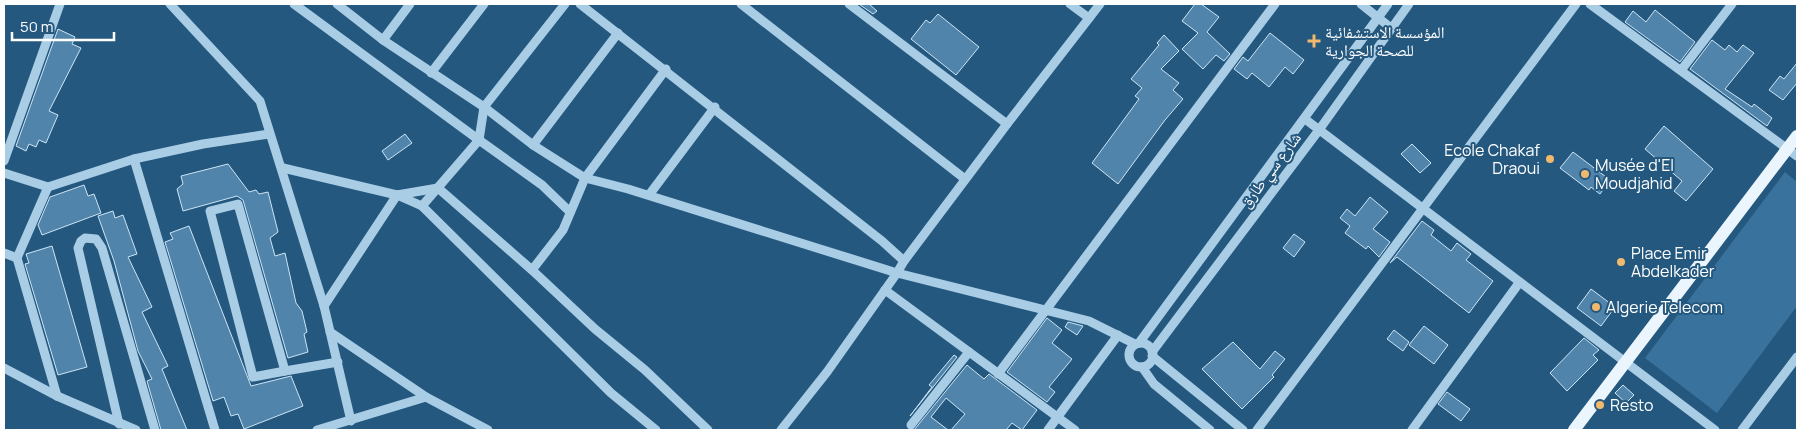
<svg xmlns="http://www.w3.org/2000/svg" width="1801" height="434" viewBox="0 0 1801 434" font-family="Manrope,'Noto Naskh Arabic',sans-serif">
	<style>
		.green { fill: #38729d }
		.building { fill: #5084aa; stroke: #cde5f5 }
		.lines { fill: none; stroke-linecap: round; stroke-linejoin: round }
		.minor { stroke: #aacde6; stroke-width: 9 }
		.major { stroke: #ebf5fd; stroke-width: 12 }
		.poi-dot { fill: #f0b96e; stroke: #24587f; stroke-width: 2 }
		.labels { text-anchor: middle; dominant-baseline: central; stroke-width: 4; stroke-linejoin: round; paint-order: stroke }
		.poi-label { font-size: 16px; fill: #fff; stroke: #24587f; text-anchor: start }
		.street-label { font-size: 16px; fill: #fff; stroke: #24587f }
	</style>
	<rect width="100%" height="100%" fill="#24587f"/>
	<path class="green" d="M1785 172 1797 182V306L1717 413 1645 358Z"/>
	<g class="building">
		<path d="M859 4H869L877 11 873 14Z"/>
		<path d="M1195 4H1201L1219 17 1207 32 1230 54 1224 61 1216 55 1203 69 1182 49 1198 33 1182 21Z"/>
		<path d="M1655 10 1695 42 1680 62 1625 22 1633 11 1646 22Z"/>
		<path d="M938 14 979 47 956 75 911 39 926 20 930 23Z"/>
		<path d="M58 29 75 37 72 44 81 48 49 111 58 115 46 143 39 140 36 147 29 144 26 151 16 146Z"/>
		<path d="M1270 33 1304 60 1293 74 1285 67 1269 87 1252 73 1247 79 1234 69 1243 57 1248 61Z"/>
		<path d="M1164 35 1179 51 1161 69 1179 83 1173 90 1183 99 1165 120 1118 184 1092 163 1139 99 1135 96 1142 88 1131 79 1159 45 1157 43Z"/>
		<path d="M1712 40 1725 50 1729 45 1737 52 1743 45 1754 53 1725 89 1752 107 1754 104 1772 118 1767 126 1690 69Z"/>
		<path d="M1797 63V83L1783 100 1769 90 1780 76 1784 79Z"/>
		<path d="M1664 126 1713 169 1686 201 1674 191 1682 181 1645 149Z"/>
		<path d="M405 134 412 143 388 160 382 151Z"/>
		<path d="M1412 144 1431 163 1420 173 1401 154Z"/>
		<path d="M1573 152 1610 180 1600 194 1591 187 1589 190 1560 168Z"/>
		<path d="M228 164 249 192 256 190 259 194 268 192 278 232 270 238 275 256 285 253 296 303 302 311 307 332 304 334 308 352 288 358 243 200 237 196 183 211 177 189 183 184 181 176Z"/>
		<path d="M84 185 88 196 94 194 101 213 42 235 38 225 50 197Z"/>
		<path d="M1370 197 1388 212 1373 229 1390 242 1379 257 1368 246 1366 249 1345 233 1350 226 1340 218 1347 209 1355 216Z"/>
		<path d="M113 211 115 218 123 215 137 254 128 257 152 307 142 312 168 366 162 369 187 430H161L147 381 152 379 138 351 114 261 98 216Z"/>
		<path d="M1422 221 1434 230 1431 235 1451 251 1457 243 1471 254 1466 260 1493 281 1469 313 1397 257 1390 263Z"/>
		<path d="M189 226 251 386 291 376 303 406 244 429 238 414 231 416 224 397 213 401 165 242 173 239 170 233Z"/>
		<path d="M1294 234 1305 242 1294 257 1283 248Z"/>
		<path d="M52 246 87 367 58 375 25 264 29 263 26 254Z"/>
		<path d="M1591 289 1615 307 1601 326 1577 308Z"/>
		<path d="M1047 318 1062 330 1052 343 1072 359 1049 387 1055 392 1047 402 1007 372Z"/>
		<path d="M1068 322 1083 326 1077 335 1065 327Z"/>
		<path d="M1424 326 1448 345 1434 364 1409 345Z"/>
		<path d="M1394 330 1409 342 1403 351 1387 339Z"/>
		<path d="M1584 338 1599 350 1593 355 1598 360 1567 391 1550 373Z"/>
		<path d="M1233 342 1260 369 1275 351 1285 359 1272 375 1274 377 1242 409 1202 369Z"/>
		<path d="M954 355 957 357 910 416 932 387 929 385Z"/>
		<path d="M967 365 984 379 989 374 1037 410 1022 430 1012 423 1006 430H951L965 414 946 398 931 417 948 430H914Z"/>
		<path d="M1623 385 1634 395 1626 403 1615 393Z"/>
		<path d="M1447 392 1470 409 1461 421 1438 404Z"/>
	</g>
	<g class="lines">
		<g class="minor">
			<path d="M170 4 260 101 324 306 351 421"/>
			<path d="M294 4 479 140 484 107 565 4"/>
			<path d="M337 4 383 40 484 107 533 145 585 178 628 189 897 273 827 372 781 430"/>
			<path d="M580 4 882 241 904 261"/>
			<path d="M741 4 965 179"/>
			<path d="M849 4 1007 124 904 261 897 273 1089 321 1135 344"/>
			<path d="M1070 4 1089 18"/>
			<path d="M1361 4 1391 28"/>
			<path d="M1590 4 1797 156"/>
			<path d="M383 40 410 4"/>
			<path d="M1682 69 1732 4"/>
			<path d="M431 73 484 4"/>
			<path d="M1305 119 1715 430"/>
			<path d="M1007 124 1100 4"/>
			<path d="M533 145 618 33"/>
			<path d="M134 159 215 430"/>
			<path d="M4 161 60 4"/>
			<path d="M283 168 397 195 324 306"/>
			<path d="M4 173 48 187 134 159 203 144 269 134"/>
			<path d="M397 195 438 188 532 270 595 329 645 370 708 430"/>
			<path d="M397 195 422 206 611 393 656 430"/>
			<path d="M649 195 715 107"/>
			<path d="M238 204 285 371 253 377 210 211Z"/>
			<path d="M422 206 479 140 542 185 570 212"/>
			<path d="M4 253 17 258"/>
			<path d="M532 270 563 230 585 178 666 69"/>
			<path d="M885 290 1075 430"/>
			<path d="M330 332 426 397"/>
			<path d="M1139 343 1388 4"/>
			<circle cx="1141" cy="355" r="12"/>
			<path d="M1152 352 1319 130 1409 4"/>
			<path d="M1152 356 1243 430"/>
			<path d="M1142 367 1154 384 1210 430"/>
			<path d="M4 368 57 396 17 258 48 187"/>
			<path d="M285 371 338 362"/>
			<path d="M998 374 1275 4"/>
			<path d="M57 396 136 430"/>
			<path d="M119 424 78 248 81 241 85 238 96 239 102 248 155 430"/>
			<path d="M911 425 969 352"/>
			<path d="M317 430 426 397 488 430"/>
			<path d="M1048 430 1118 335"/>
			<path d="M1257 430 1576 4"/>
			<path d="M1412 430 1519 283"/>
			<path d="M1742 430 1797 357"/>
		</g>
		<path class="major" d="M1574 430 1797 136"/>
	</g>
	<g class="poi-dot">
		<path d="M1311.5 33.5h5v5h5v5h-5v5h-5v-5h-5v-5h5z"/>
		<circle cx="1550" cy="159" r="5"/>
		<circle cx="1585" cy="174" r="5"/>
		<circle cx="1621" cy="262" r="5"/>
		<circle cx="1596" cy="307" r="5"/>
		<circle cx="1600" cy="405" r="5"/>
	</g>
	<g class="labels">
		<g class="poi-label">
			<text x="1325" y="32">المؤسسة الاستشفائية<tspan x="1325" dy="18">للصحة الجوارية</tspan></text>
			<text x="1540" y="150" text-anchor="end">Ecole Chakaf<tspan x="1540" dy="18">Draoui</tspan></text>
			<text x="1595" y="165">Musée d'El<tspan x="1595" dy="18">Moudjahid</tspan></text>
			<text x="1631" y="253">Place Emir<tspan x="1631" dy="18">Abdelkader</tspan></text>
			<text x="1606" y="307">Algerie Telecom</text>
			<text x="1610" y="405">Resto</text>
		</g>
		<g class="street-label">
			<text transform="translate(1270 170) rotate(-53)">شارع سي طارق</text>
		</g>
	</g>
	<rect width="1801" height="434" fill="none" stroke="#ffffff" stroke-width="10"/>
	<path d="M12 32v8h102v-8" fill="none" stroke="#ffffff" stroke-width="2.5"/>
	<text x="20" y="32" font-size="15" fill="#ffffff" stroke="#24587f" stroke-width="4" paint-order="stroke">50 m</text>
</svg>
